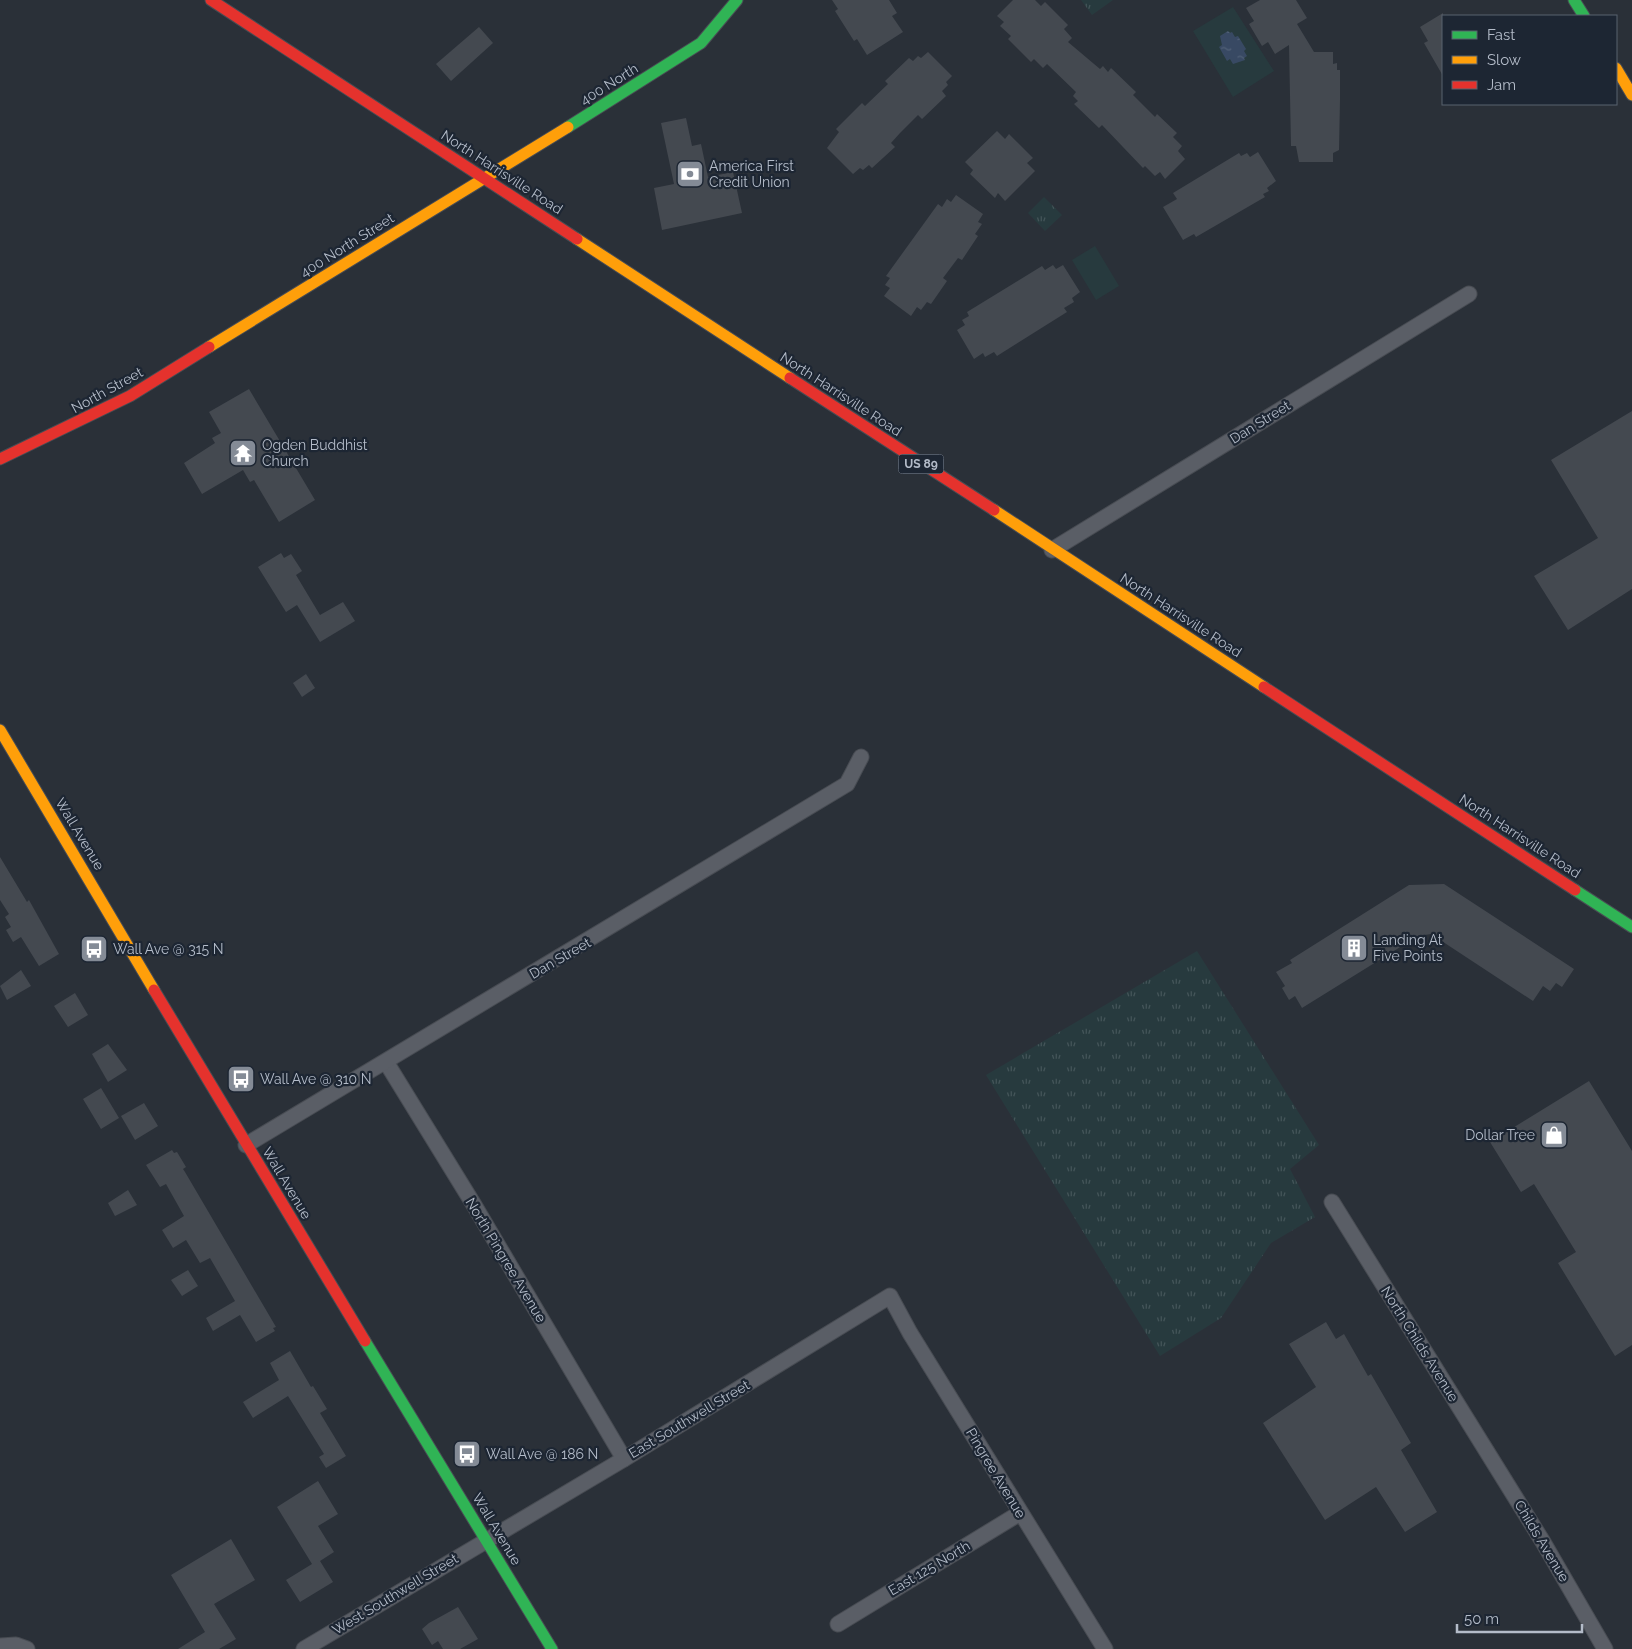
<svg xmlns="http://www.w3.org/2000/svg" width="1632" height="1649" viewBox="0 0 1632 1649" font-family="Raleway,sans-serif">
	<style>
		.green { fill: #273a3e }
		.park { fill: url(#park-tufts) }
		.water { fill: url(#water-ripples) }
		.building { fill: #444950 }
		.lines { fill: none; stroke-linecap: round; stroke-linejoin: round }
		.street-casing { stroke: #484c53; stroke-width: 17 }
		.fast-casing { stroke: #484c53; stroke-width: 13 }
		.slow-casing { stroke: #484c53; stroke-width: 13 }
		.jam-casing { stroke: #484c53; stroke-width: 13 }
		.street { stroke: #5a5e66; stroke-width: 15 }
		.fast { stroke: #30b455; stroke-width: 11 }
		.slow { stroke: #ff9f0a; stroke-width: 11 }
		.jam { stroke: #e5322d; stroke-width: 11 }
		.labels { text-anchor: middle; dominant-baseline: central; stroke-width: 4.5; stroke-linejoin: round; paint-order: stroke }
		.shield { fill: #1d2633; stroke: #878f9c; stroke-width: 1 }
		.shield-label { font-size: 12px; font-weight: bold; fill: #b4bcc9 }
		.street-label { font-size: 14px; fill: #b4bcc9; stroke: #1d2633 }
		.poi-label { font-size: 14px; fill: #b4bcc9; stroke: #1d2633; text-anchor: start }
	</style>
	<defs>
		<pattern id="park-tufts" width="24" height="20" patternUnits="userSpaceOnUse" patternTransform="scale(1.25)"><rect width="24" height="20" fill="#273a3e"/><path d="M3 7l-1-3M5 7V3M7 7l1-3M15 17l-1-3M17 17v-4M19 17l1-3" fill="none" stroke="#445559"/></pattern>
		<pattern id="water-ripples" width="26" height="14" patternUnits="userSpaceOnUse" patternTransform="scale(1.25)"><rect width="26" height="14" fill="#384963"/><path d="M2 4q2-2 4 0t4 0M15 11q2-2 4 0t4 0" fill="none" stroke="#526178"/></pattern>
	</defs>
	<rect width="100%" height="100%" fill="#2a3038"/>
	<g class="green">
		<path d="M1233 7 1274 71 1233 97 1193 31Z"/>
		<path d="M1095 246 1119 286 1096 300 1072 260Z"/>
	</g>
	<g class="park">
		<path d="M1081 0H1113L1092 15Z"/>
		<path d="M1044 197 1062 215 1045 231 1028 213Z"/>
		<path d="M1197 951 1319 1145 1290 1169 1315 1217 1271 1243 1221 1318 1160 1356 986 1075Z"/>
	</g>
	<path class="water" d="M1228 31 1230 33 1232 32 1235 37 1238 36 1246 49 1244 51 1247 56 1244 58 1245 60 1233 64 1230 59 1227 61 1219 47 1222 45 1220 36Z"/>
	<g class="building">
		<path d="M832 0H889L897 13 892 16 903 32 867 55 857 39 854 41 835 11 838 9Z"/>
		<path d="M1013 0H1035L1041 6 1045 2 1068 25 1064 29 1072 38 1068 42 1100 69 1103 66 1108 72 1111 68 1136 92 1133 95 1155 117 1157 114 1177 133 1173 137 1182 146 1178 151 1185 159 1165 179 1160 172 1155 176 1145 166 1143 168 1102 125 1099 128 1074 104 1078 101 1073 96 1076 92 1047 64 1043 68 1034 59 1031 62 1008 39 1011 36 1000 26 1004 22 997 16Z"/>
		<path d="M1260 0H1296L1307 18 1297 24 1314 52H1333V64L1337 63V70H1340V100L1339 150 1333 153V162H1299L1296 146H1291L1289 45 1275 54 1268 42 1262 46 1249 24 1254 21 1246 8Z"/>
		<path d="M1443 13V76L1424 43 1428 41 1420 27Z"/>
		<path d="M479 27 493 43 451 81 436 64Z"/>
		<path d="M928 52 952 76 946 82 948 85 942 91 946 96 922 119 918 115 900 133 891 143 895 147 872 168 869 165 863 170 860 168 853 174 827 148 839 132 836 129 862 103 865 106 888 84 885 81 909 58 913 61 918 56 921 58Z"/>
		<path d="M686 118 692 146 701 144 708 177 733 172 742 213 662 230 654 188 674 184 661 123Z"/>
		<path d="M997 131 1005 139 1009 134 1033 158 1027 163 1035 171 1005 201 998 193 995 198 970 174 973 170 965 162Z"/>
		<path d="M1258 152 1276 181 1267 188 1269 191 1263 194 1265 197 1196 237 1194 234 1183 240 1163 207 1177 199 1173 193 1239 153 1241 156 1247 153 1250 157Z"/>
		<path d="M956 195 983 214 978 222 982 224 975 234 978 236 962 260 958 258 943 278 947 281 931 304 927 302 921 310 917 307 911 316 884 296 890 288 885 285 890 278 886 276 938 204 942 207 947 199 951 202Z"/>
		<path d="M1053 265 1056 269 1063 265 1080 292 1072 298 1074 302 1064 308 1067 312 997 356 994 352 985 357 983 353 974 359 957 330 965 325 962 320 969 316 967 312 1042 266 1045 270Z"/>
		<path d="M249 389 315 500 279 522 254 480 250 482 243 470 202 494 184 463 215 443 212 438 221 433 209 412Z"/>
		<path d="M1632 411V589L1568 630 1534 576 1598 538 1551 460Z"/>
		<path d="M281 553 284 558 291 554 302 571 296 575 320 615 343 602 355 621 320 642 297 605 286 612 258 567Z"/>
		<path d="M306 674 315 688 302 697 293 683Z"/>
		<path d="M0 857 27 902 29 900 59 954 39 966 21 937 13 942 6 930 11 927 5 917 9 914 0 900Z"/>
		<path d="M1444 884 1574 969 1562 987 1556 983 1550 991 1543 986 1533 1001 1431 934 1418 936 1302 1008 1295 996 1289 1000 1282 988 1285 986 1276 972 1292 963 1290 960 1409 885Z"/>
		<path d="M21 970 31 986 7 1000 0 986Z"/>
		<path d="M75 993 88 1015 68 1027 54 1006Z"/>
		<path d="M108 1044 127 1070 108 1082 92 1054Z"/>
		<path d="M1589 1081 1632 1151V1345L1615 1356 1558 1263 1576 1252 1534 1184 1521 1192 1490 1142Z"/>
		<path d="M101 1088 119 1118 101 1129 83 1099Z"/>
		<path d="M144 1103 158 1126 135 1140 121 1116Z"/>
		<path d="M172 1150 174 1153 177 1152 186 1167 183 1169 185 1172 276 1327 273 1328 275 1331 256 1342 240 1315 213 1331 206 1318 235 1301 210 1258 200 1263 186 1240 173 1248 162 1230 184 1216 166 1184 160 1187 146 1165Z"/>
		<path d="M128 1190 137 1205 115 1216 108 1203Z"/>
		<path d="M188 1270 198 1286 182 1296 171 1280Z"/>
		<path d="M1326 1322 1336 1339 1344 1334 1368 1376 1371 1374 1411 1443 1401 1450 1437 1512 1405 1532 1376 1487 1325 1520 1263 1423 1316 1387 1289 1344Z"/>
		<path d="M290 1351 311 1387 313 1386 327 1409 320 1413 346 1456 326 1468 319 1457 324 1454 288 1396 253 1418 243 1402 279 1380 270 1363Z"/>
		<path d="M318 1481 338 1514 318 1526 334 1552 320 1561 333 1582 300 1602 286 1580 312 1564 277 1507Z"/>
		<path d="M231 1539 255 1580 214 1604 236 1639 219 1649H178L205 1632 171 1575Z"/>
		<path d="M458 1607 478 1639 460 1649H443L438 1641 432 1645 422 1629 429 1623Z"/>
	</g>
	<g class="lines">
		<g class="street-casing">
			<g id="street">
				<path d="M1052 550 1469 294"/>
				<path d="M386 1062 474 1205 624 1459"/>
				<path d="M246 1145 847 784 861 757"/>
				<path d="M1332 1202 1543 1542 1605 1649"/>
				<path d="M838 1624 1020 1513"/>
				<path d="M0 1646 16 1645 27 1649"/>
				<path d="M304 1649 624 1459 890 1296 910 1333 1105 1649"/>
			</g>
		</g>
		<g class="fast-casing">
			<g id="fast">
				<path d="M1574 0 1584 16"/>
				<path d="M568 127 701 43 737 0"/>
				<path d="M1575 890 1632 927"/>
				<path d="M365 1341 552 1649"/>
			</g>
		</g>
		<g class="slow-casing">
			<g id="slow">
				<path d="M1616 68 1632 95"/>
				<path d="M577 239 790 378"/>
				<path d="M209 347 568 127"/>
				<path d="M994 510 1264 687"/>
				<path d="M0 730 154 990"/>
			</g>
		</g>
		<g class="jam-casing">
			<g id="jam">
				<path d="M211 0 577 239"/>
				<path d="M790 378 994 510"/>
				<path d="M0 459 130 396 209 347"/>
				<path d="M1264 687 1575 890"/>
				<path d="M154 990 365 1341"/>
			</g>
		</g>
		<use href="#street" class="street"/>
		<use href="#fast" class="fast"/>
		<use href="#slow" class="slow"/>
		<use href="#jam" class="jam"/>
	</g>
	<defs>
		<g id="bank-square" transform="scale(1.4375)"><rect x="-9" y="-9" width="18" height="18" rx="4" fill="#848b96" stroke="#1d2633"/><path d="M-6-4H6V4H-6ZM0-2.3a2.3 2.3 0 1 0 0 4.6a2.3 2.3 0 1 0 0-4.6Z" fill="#fff"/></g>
		<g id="temple-square" transform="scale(1.4375)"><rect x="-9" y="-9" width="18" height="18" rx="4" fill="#848b96" stroke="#1d2633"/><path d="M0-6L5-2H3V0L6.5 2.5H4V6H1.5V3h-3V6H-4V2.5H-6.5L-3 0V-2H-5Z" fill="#fff"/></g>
		<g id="building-square" transform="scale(1.4375)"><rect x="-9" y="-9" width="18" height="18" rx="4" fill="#848b96" stroke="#1d2633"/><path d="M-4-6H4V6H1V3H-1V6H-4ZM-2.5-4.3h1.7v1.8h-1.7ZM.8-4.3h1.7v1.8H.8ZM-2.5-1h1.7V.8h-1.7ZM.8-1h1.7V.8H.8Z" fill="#fff"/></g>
		<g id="bus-square" transform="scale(1.4375)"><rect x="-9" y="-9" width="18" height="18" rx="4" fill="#848b96" stroke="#1d2633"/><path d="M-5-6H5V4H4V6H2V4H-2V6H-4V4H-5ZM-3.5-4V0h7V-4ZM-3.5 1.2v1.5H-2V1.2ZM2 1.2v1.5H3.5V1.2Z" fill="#fff"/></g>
		<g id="shop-square" transform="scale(1.4375)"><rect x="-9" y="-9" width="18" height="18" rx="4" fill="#848b96" stroke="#1d2633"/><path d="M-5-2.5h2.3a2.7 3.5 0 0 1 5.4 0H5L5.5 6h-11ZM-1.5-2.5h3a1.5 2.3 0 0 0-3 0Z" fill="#fff"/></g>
	</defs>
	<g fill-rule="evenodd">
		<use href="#bank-square" x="690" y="174"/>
		<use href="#temple-square" x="243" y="453"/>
		<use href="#building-square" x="1354" y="948"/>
		<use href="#bus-square" x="94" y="949"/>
		<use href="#bus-square" x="241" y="1079"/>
		<use href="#shop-square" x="1554" y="1135"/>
		<use href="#bus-square" x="467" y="1454"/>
	</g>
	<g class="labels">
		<rect class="shield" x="898.5" y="454.5" width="45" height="19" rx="4"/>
		<g class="shield-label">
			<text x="921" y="464">US 89</text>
		</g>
		<g class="street-label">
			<text transform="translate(609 84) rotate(-32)">400 North</text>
			<text transform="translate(502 172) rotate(33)">North Harrisville Road</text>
			<text transform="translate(347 245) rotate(-32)">400 North Street</text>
			<text transform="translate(107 390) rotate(-29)">North Street</text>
			<text transform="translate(841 394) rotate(33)">North Harrisville Road</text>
			<text transform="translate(1260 422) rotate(-32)">Dan Street</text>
			<text transform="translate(1181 615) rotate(33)">North Harrisville Road</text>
			<text transform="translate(80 834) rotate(59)">Wall Avenue</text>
			<text transform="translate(1520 836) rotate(33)">North Harrisville Road</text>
			<text transform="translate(560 958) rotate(-30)">Dan Street</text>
			<text transform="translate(287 1183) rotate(59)">Wall Avenue</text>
			<text transform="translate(506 1260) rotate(59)">North Pingree Avenue</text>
			<text transform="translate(1420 1344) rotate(58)">North Childs Avenue</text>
			<text transform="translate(689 1419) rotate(-31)">East Southwell Street</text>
			<text transform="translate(996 1473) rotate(59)">Pingree Avenue</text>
			<text transform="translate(497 1529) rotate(59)">Wall Avenue</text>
			<text transform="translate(1542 1541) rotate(59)">Childs Avenue</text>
			<text transform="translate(929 1568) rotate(-31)">East 125 North</text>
			<text transform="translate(395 1594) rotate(-31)">West Southwell Street</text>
		</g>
		<g class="poi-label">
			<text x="709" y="166">America First<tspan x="709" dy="16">Credit Union</tspan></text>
			<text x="262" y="445">Ogden Buddhist<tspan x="262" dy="16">Church</tspan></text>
			<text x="1373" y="940">Landing At<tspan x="1373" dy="16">Five Points</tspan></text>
			<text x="113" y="949">Wall Ave @ 315 N</text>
			<text x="260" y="1079">Wall Ave @ 310 N</text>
			<text x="1535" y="1135" text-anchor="end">Dollar Tree</text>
			<text x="486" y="1454">Wall Ave @ 186 N</text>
		</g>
	</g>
	<rect x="1442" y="15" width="175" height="90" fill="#1d2633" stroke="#59626f"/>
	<rect x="1452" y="31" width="25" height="8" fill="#30b455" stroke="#59626f"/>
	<text x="1487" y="40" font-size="15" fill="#b4bcc9">Fast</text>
	<rect x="1452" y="56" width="25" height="8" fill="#ff9f0a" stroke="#59626f"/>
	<text x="1487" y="65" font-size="15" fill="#b4bcc9">Slow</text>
	<rect x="1452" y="81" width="25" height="8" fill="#e5322d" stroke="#59626f"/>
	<text x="1487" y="90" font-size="15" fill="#b4bcc9">Jam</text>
	<path d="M1457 1624v8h125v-8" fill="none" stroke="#b4bcc9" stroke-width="2.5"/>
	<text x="1464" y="1624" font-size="15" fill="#b4bcc9" stroke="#1d2633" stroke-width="4" paint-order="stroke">50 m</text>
</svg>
